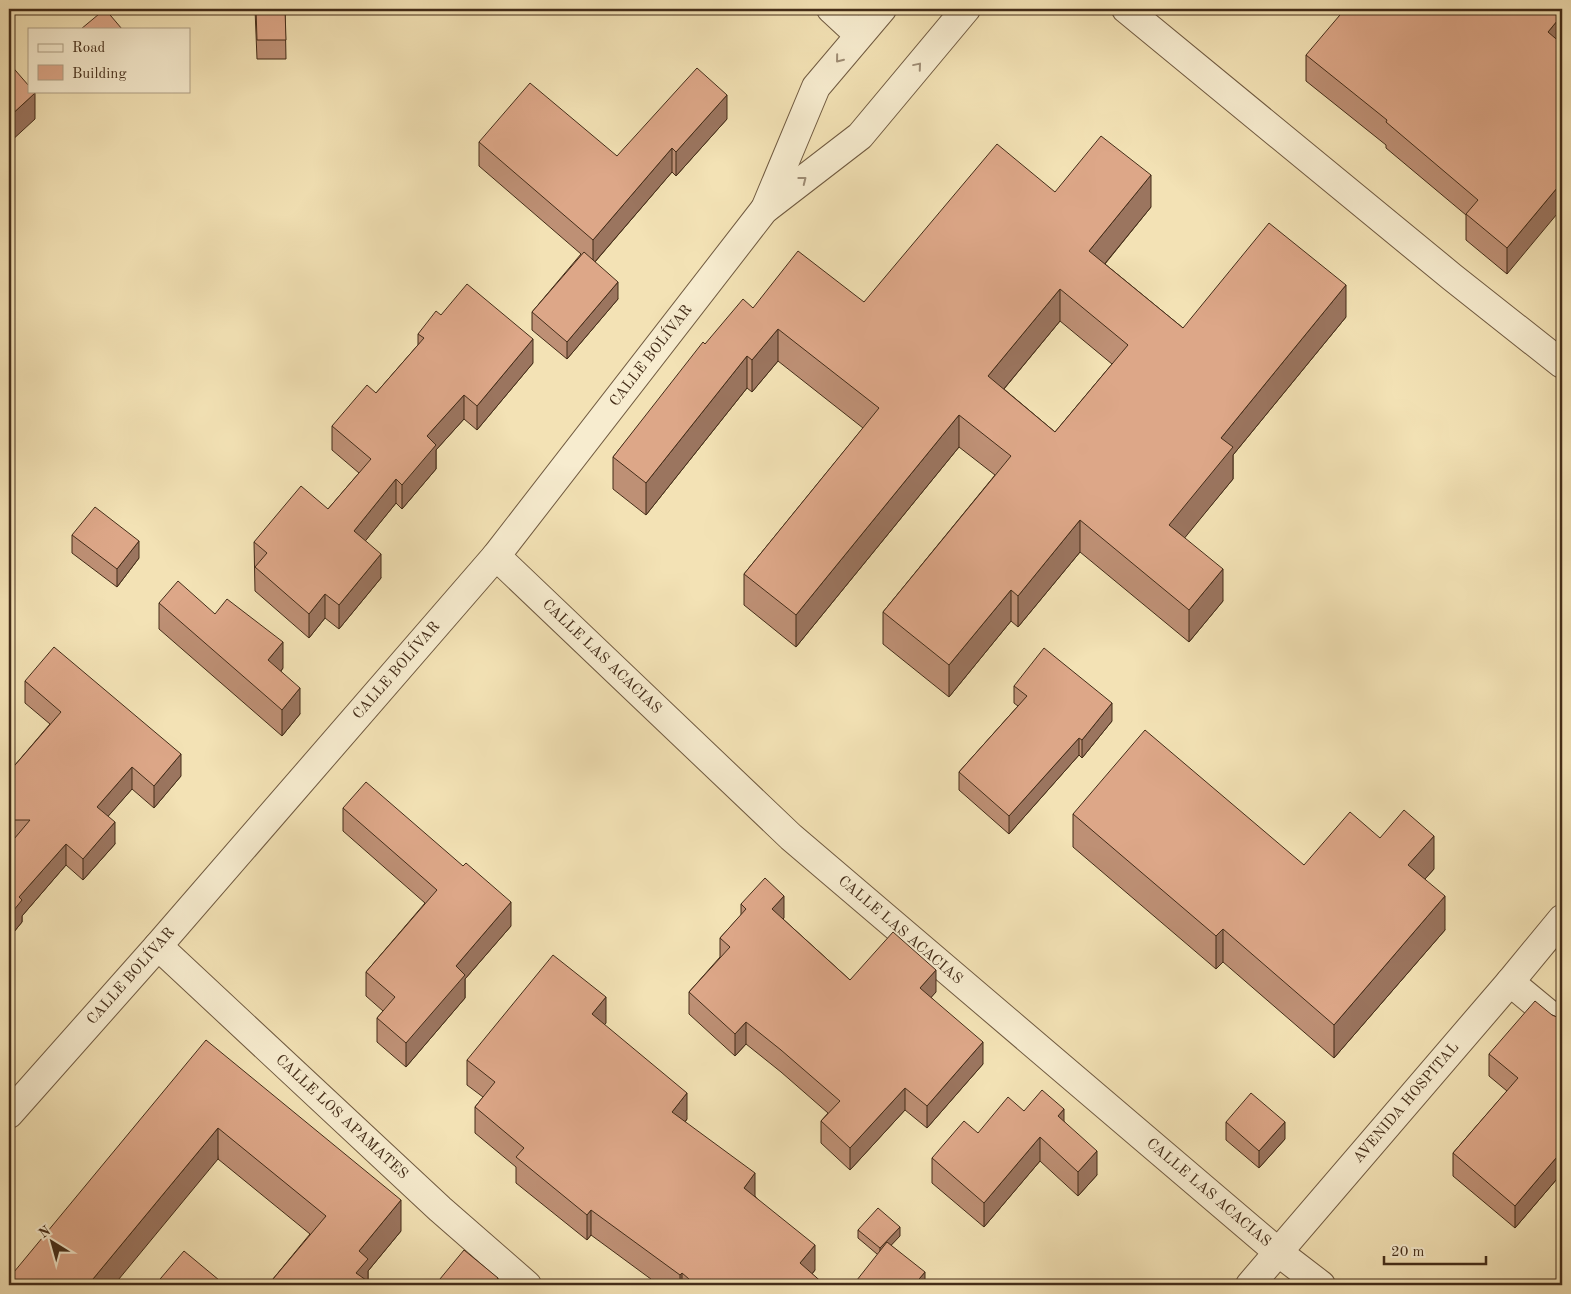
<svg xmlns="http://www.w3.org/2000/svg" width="1571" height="1294" viewBox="0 0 1571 1294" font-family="'Old Standard TT',serif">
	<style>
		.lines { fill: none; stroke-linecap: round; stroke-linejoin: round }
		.street-casing { stroke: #705a40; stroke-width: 30 }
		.street { stroke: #f7eccf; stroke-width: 28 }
		.wall { fill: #be9075; stroke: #442d19; fill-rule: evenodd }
		.shaded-wall { fill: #9b755f; stroke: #442d19 }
		.building { fill: #dda788; stroke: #442d19; fill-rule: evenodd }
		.oneway { stroke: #9e8c74 }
		.labels { text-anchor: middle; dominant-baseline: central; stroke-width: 4; stroke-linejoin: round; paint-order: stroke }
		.street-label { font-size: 15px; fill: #442d19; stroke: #f7eccf }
	</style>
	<rect width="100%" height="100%" fill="#f3e2b5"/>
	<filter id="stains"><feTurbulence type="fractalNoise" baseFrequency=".004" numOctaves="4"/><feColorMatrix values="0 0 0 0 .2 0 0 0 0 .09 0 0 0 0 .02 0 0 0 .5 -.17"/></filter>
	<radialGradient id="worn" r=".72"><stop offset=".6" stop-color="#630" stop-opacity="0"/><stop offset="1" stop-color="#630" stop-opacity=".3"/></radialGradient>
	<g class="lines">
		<g class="street-casing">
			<g id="street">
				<path d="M831 9 859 35"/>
				<path d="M1126 9 1452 277 1562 364"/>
				<path d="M765 209 816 87 882 9"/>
				<path id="s1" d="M496 556 791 837 1278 1252 1321 1285"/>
				<path id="s2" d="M158 946 440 1209 527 1285"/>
				<path d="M1510 982 1562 1025"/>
				<path id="s3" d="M9 1114 158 946 496 556 764 210 860 136 966 9"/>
				<path id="s4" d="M1250 1285 1510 982 1562 919"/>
			</g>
		</g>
		<use href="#street" class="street"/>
	</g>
	<g class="wall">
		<path d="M255 9H285L286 59H257Z"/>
		<path d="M1561 42 1507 274 1466 240V215L1386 148V145L1306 81V55Z"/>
		<path d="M727 119 676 176 672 172 595 262 618 299 567 359 532 330V312L581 254 479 166V142L617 156Z"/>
		<path d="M1055 192 1151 207 1105 264 1183 328 1346 317 1233 455V479L1184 538 1223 601 1189 642 1080 552 1018 627 1011 621 949 697 883 644V612L995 475 959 447 796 647 744 605V574L863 428 778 361 752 392 747 388 646 515 613 489V457L705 344 753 308 864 302ZM1060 321 1112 364 1055 432 1004 389Z"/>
		<path d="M441 315 533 363 477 430 464 419 436 450V469L402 509 396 503 365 541 381 578 339 629 325 618 309 638 255 591 254 542 328 509 359 473 332 450V426L376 393 418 345V334Z"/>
		<path d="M72 535 139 558 117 587 72 553Z"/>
		<path d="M1562 552V595L1557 589V558Z"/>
		<path d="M159 603 215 614 283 668 281 671 300 714 282 736 159 629Z"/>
		<path d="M25 681 181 776 154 808 132 789 108 816 115 844 83 880 66 865 22 916V922L9 938V845L12 842H9V772L50 724 25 703Z"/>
		<path d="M1014 686 1112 721 1082 758 1079 755 1009 834 959 790V772L1018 706 1014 703Z"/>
		<path d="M343 808 511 926 465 979V998L406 1067 377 1042V1018L383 1011 366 996V972L425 903 343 831Z"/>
		<path d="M1073 814 1304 865 1380 838 1434 869 1425 879 1445 930 1334 1058 1223 962 1216 969 1073 847Z"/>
		<path d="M741 904 784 918 783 919 850 980 936 992 931 997 983 1064 927 1128 905 1110 850 1170 821 1143V1121L828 1113 781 1072 746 1044 735 1056 689 1014V992L720 957V938L741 915Z"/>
		<path d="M1552 1015 1559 1018H1562V1173L1515 1228 1453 1176V1153L1507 1091 1489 1076V1054Z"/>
		<path d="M606 1023 604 1025 687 1119 685 1122 755 1196 815 1270 812 1274 825 1285H659L591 1235 587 1240 516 1183V1167L475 1133V1107L483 1097 467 1085V1060Z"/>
		<path d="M206 1040 401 1231 368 1271V1281L268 1285 310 1234 218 1159Z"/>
		<path d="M1024 1111 1064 1121 1097 1175 1078 1196 1040 1161 984 1227 932 1183V1158L978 1133Z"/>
		<path d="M1226 1122 1285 1139 1259 1168 1226 1140Z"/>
		<path d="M858 1230 900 1236 891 1245 925 1285 877 1254 858 1238Z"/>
	</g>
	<g class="shaded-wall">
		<path d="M1562 15V40L1548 58V32Z"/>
		<path d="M35 93V119L9 143V117Z"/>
		<path d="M727 95V119L676 176V152Z"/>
		<path d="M672 148V172L593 264V240Z"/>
		<path d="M1151 175V207L1089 283V251Z"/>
		<path d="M1562 182V208L1507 274V248Z"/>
		<path d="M618 282V299L567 359V342Z"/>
		<path d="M1346 285V317L1233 455V479L1169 557V525L1221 438Z"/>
		<path d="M1060 289V321L988 408V376Z"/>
		<path d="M778 329V361L752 392V360Z"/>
		<path d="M533 339V363L477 430V406Z"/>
		<path d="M747 356V388L646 515V483Z"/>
		<path d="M464 395V419L436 450V469L402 509V485L427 436Z"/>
		<path d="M959 415V447L796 647V615Z"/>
		<path d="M396 479V503L354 555V531Z"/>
		<path d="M1080 520V552L1018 627V596Z"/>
		<path d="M139 541V558L117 587V569Z"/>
		<path d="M381 554V578L339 629V605Z"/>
		<path d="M1223 569V601L1189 642V610Z"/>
		<path d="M1011 590V621L949 697V665Z"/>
		<path d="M325 594V618L309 638V614Z"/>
		<path d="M283 642V668L268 686V660Z"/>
		<path d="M300 688V714L282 736V710Z"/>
		<path d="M1112 703V721L1082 758V740Z"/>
		<path d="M1079 738V755L1009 834V816Z"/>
		<path d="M181 754V776L154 808V786Z"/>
		<path d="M132 767V789L97 829V807Z"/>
		<path d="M115 822V844L83 880V859Z"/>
		<path d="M1434 836V869L1408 898V865Z"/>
		<path d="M66 844V865L22 916V922L9 938V916L19 897Z"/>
		<path d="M784 896V918L772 931V909Z"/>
		<path d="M1445 896V930L1334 1058V1025Z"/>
		<path d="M511 902V926L465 979V998L406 1067V1043L456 966Z"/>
		<path d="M1223 929V962L1216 969V936Z"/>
		<path d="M936 970V992L920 1010V988Z"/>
		<path d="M606 997V1023L592 1040V1014Z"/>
		<path d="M746 1022V1044L735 1056V1034Z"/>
		<path d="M983 1042V1064L927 1128V1106Z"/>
		<path d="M905 1088V1110L850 1170V1148Z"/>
		<path d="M687 1093V1119L672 1138V1112Z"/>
		<path d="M1064 1109V1133L1058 1116Z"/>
		<path d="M1285 1122V1139L1259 1168V1151Z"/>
		<path d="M218 1128V1159L114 1285H88Z"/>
		<path d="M1040 1137V1161L984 1227V1203Z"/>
		<path d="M1097 1151V1175L1078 1196V1172Z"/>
		<path d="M1562 1151V1173L1515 1228V1206Z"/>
		<path d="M755 1173V1198L744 1188Z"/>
		<path d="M401 1200V1231L368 1271V1285L356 1273 359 1251Z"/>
		<path d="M591 1210V1235L587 1240V1215Z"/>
		<path d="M900 1227V1236L880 1257V1248Z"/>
		<path d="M815 1245V1270L803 1285 800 1263Z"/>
		<path d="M925 1272V1285H914Z"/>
		<path d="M682 1273V1285H680V1275Z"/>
		<path d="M498 1278V1285H492Z"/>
	</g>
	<g class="building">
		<path d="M105 9 122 29H81Z"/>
		<path d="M256 9H285L286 40H257Z"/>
		<path d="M1345 9H1562V15L1548 32 1562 44V182L1507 248 1466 214 1478 200 1386 122 1387 120 1306 55Z"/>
		<path d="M9 63 29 86V91H34L35 93 9 117Z"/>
		<path d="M697 68 727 95 676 152 672 148 593 240 479 142 530 83 617 156Z"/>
		<path d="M1101 136 1151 175 1089 251 1183 328 1269 223 1346 285 1221 438 1233 447 1169 525 1223 569 1189 610 1080 520 1018 596 1011 590 949 665 883 612 1011 456 959 415 796 615 744 574 879 408 778 329 752 360 747 356 646 483 613 457 703 342 705 344 743 299 753 308 798 251 864 302 997 144 1055 192ZM1060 289 1128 345 1055 432 988 376Z"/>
		<path d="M584 252 618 282 567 342 532 312Z"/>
		<path d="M467 284 533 339 477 406 464 395 427 436 436 445 402 485 396 479 354 531 381 554 339 605 325 594 309 614 255 567 267 553 254 542 301 486 328 509 371 459 332 426 367 385 376 393 424 338 418 334 436 311 441 315Z"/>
		<path d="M95 507 139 541 117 569 72 535Z"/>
		<path d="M1562 552V563L1557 558Z"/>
		<path d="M178 581 215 614 227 599 283 642 268 660 300 688 282 710 159 603Z"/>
		<path d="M54 647 181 754 154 786 132 767 97 807 115 822 83 859 66 844 19 897 22 900 9 916V845L30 820H9V772L61 712 25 681Z"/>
		<path d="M1044 648 1112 703 1082 740 1079 738 1009 816 959 772 1027 696 1014 686Z"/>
		<path d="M1145 730 1304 865 1350 812 1380 838 1404 810 1434 836 1408 865 1445 896 1334 1025 1223 929 1216 936 1073 814Z"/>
		<path d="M366 782 463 866 466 863 511 902 456 966 465 975 406 1043 377 1018 395 997 366 972 437 890 343 808Z"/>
		<path d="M765 878 784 896 772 909 850 980 893 932 936 970 920 988 983 1042 927 1106 905 1088 850 1148 821 1121 840 1101 781 1050 746 1022 735 1034 689 992 730 947 720 938 746 909 741 904Z"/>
		<path d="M553 955 606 997 592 1014 687 1093 672 1112 755 1173 744 1188 815 1245 800 1263 825 1285H696L682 1273 680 1275 591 1210 587 1215 516 1157 524 1148 475 1107 495 1082 467 1060Z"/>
		<path d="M1535 1001 1552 1015 1559 1018H1562V1151L1515 1206 1453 1153 1518 1078 1489 1054Z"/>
		<path d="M206 1040 401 1200 359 1251 368 1259 356 1273 373 1285H268L326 1216 218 1128 88 1285H9V1278Z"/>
		<path d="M1042 1090 1064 1109 1058 1116 1097 1151 1078 1172 1040 1137 984 1203 932 1158 964 1121 978 1133 1008 1097 1024 1111Z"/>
		<path d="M1251 1093 1285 1122 1259 1151 1226 1122Z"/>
		<path d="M878 1208 900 1227 880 1248 858 1230Z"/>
		<path d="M887 1242 925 1272 914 1285H853Z"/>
		<path d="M464 1250 498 1278 492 1285H435Z"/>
		<path d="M184 1251 225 1285H155Z"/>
	</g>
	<defs><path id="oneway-chevron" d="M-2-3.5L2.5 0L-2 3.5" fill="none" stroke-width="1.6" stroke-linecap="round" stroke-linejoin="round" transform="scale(1.25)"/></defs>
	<g class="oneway">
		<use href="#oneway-chevron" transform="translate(839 59) rotate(129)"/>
		<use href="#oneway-chevron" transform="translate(918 66) rotate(-50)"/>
		<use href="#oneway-chevron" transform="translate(803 180) rotate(-38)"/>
	</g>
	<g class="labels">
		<g class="street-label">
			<text stroke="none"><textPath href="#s3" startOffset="994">CALLE BOLÍVAR</textPath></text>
			<text stroke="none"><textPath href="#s1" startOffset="146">CALLE LAS ACACIAS</textPath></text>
			<text stroke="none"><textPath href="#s3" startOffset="589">CALLE BOLÍVAR</textPath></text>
			<text stroke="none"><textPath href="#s1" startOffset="551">CALLE LAS ACACIAS</textPath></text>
			<text stroke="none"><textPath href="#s3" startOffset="184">CALLE BOLÍVAR</textPath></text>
			<text stroke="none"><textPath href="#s4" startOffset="240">AVENIDA HOSPITAL</textPath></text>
			<text stroke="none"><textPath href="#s2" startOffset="251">CALLE LOS APAMATES</textPath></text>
			<text stroke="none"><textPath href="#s1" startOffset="956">CALLE LAS ACACIAS</textPath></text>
		</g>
	</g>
	<rect width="1571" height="1294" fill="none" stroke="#f3e2b5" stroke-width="30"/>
	<rect x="10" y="10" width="1551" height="1274" fill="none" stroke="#442d19" stroke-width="2.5"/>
	<rect x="15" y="15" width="1541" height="1264" fill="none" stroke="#442d19"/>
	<rect x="28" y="28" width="162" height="65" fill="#f7eccf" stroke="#afa086"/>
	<rect x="38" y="44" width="25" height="8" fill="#f7eccf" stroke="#afa086"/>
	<text x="72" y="52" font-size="15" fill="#442d19">Road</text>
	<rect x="38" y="65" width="25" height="15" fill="#dda788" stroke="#afa086"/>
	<text x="72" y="78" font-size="15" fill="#442d19">Building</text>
	<g transform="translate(52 1242) rotate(323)" stroke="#f7eccf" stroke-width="4" paint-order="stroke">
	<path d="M0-4L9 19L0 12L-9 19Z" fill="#442d19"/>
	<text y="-8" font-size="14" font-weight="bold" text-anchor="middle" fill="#442d19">N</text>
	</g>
	<path d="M1384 1256v8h102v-8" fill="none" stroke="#442d19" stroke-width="2.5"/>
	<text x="1391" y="1256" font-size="15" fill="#442d19" stroke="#f7eccf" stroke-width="4" paint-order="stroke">20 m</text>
	<rect width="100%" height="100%" filter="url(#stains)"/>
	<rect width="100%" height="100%" fill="url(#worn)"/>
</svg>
